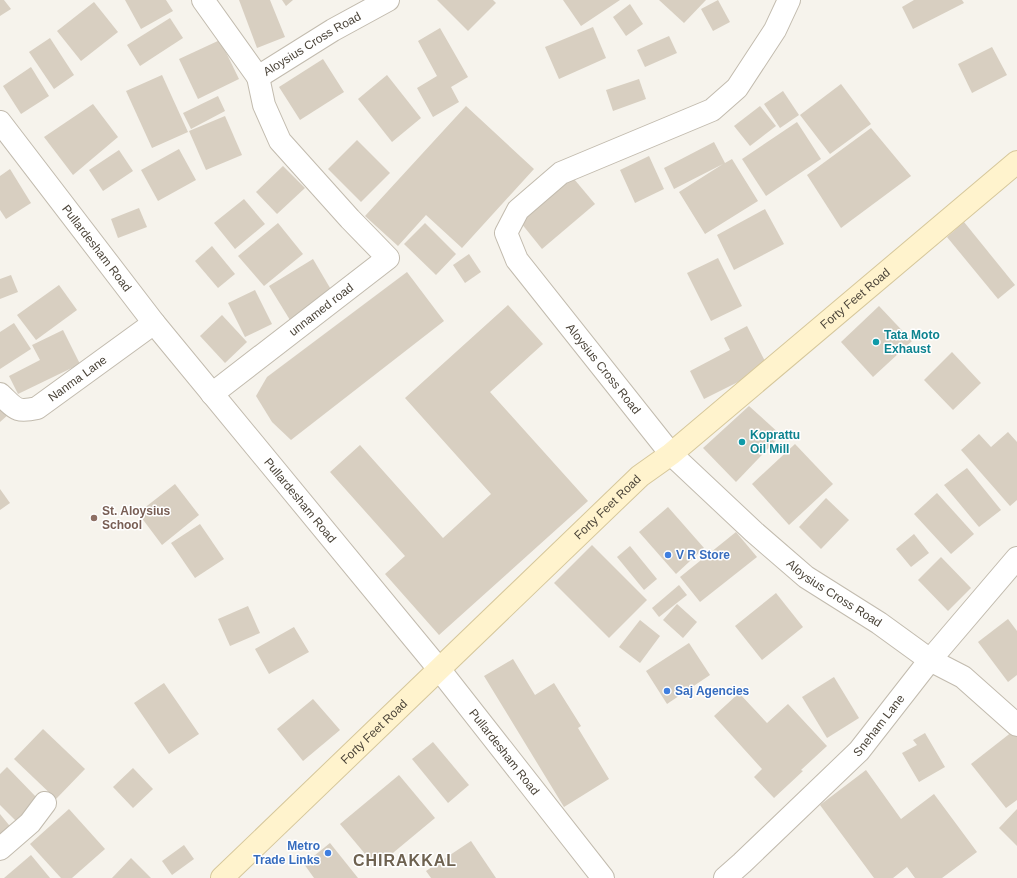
<svg xmlns="http://www.w3.org/2000/svg" width="1017" height="878" viewBox="0 0 1017 878" font-family="Arial,sans-serif">
	<style>
		.building { fill: #d8cfc1 }
		.lines { fill: none; stroke-linecap: round; stroke-linejoin: round }
		.street-casing { stroke: #c2bbae; stroke-width: 24 }
		.secondary-casing { stroke: #d6c79b; stroke-width: 24 }
		.street { stroke: #fff; stroke-width: 22 }
		.secondary { stroke: #fff3cd; stroke-width: 22 }
		.culture-dot { fill: #0f9aa8; stroke: #fff; stroke-width: 1.5 }
		.education-dot { fill: #8d6e63; stroke: #fff; stroke-width: 1.5 }
		.shop-dot { fill: #3f7fe0; stroke: #fff; stroke-width: 1.5 }
		.labels { text-anchor: middle; dominant-baseline: central; stroke-width: 3; stroke-linejoin: round; paint-order: stroke }
		.street-label { font-size: 12px; fill: #4b4439; stroke: #fff }
		.culture-label { font-size: 12px; font-weight: bold; fill: #0d838f; stroke: #fff; text-anchor: start }
		.education-label { font-size: 12px; font-weight: bold; fill: #785e54; stroke: #fff; text-anchor: start }
		.shop-label { font-size: 12px; font-weight: bold; fill: #366cbe; stroke: #fff; text-anchor: start }
		.district-label { font-size: 16px; font-weight: bold; letter-spacing: 1px; fill: #6e6250; stroke: #fff }
	</style>
	<rect width="100%" height="100%" fill="#f6f3ec"/>
	<g class="building">
		<path d="M0 0H4L11 9 0 16Z"/>
		<path d="M125 0H166L173 11 141 29Z"/>
		<path d="M239 0H270L285 37 257 48Z"/>
		<path d="M282 0H293L286 6Z"/>
		<path d="M437 0H493L496 3 468 31Z"/>
		<path d="M563 0H620L581 26Z"/>
		<path d="M659 0H706L684 23Z"/>
		<path d="M718 0 730 22 713 31 701 9Z"/>
		<path d="M914 0H962L964 3 913 29 902 7Z"/>
		<path d="M94 2 118 32 81 61 57 31Z"/>
		<path d="M630 4 643 24 626 36 613 17Z"/>
		<path d="M170 18 183 38 140 66 127 45Z"/>
		<path d="M593 27 606 58 559 79 545 47Z"/>
		<path d="M440 28 468 77 451 87 459 102 433 117 417 88 437 76 418 41Z"/>
		<path d="M669 36 677 53 645 67 637 50Z"/>
		<path d="M50 38 74 75 54 89 29 52Z"/>
		<path d="M220 40 239 79 198 99 179 59Z"/>
		<path d="M992 47 1007 75 972 93 958 64Z"/>
		<path d="M323 59 344 92 300 120 279 87Z"/>
		<path d="M31 67 49 96 21 114 3 86Z"/>
		<path d="M162 75 188 132 152 148 126 91Z"/>
		<path d="M387 75 421 118 392 142 358 99Z"/>
		<path d="M639 79 646 99 613 111 606 90Z"/>
		<path d="M841 84 871 124 830 154 800 115Z"/>
		<path d="M783 91 799 115 780 128 764 104Z"/>
		<path d="M218 96 225 111 191 129 183 113Z"/>
		<path d="M93 104 118 137 73 175 44 137Z"/>
		<path d="M466 106 534 169 462 248 426 215 398 246 365 216Z"/>
		<path d="M760 106 776 126 750 146 734 126Z"/>
		<path d="M225 116 242 155 206 170 189 131Z"/>
		<path d="M797 122 821 159 766 196 742 159Z"/>
		<path d="M871 128 911 176 841 228 807 175Z"/>
		<path d="M357 140 390 173 361 202 328 169Z"/>
		<path d="M714 142 725 163 732 159 758 201 705 234 679 192 723 164 674 189 664 168Z"/>
		<path d="M179 149 196 180 158 201 141 170Z"/>
		<path d="M119 150 133 171 103 191 89 170Z"/>
		<path d="M649 156 664 189 635 203 620 170Z"/>
		<path d="M283 166 305 188 277 214 256 192Z"/>
		<path d="M10 169 31 203 6 219 0 210V176Z"/>
		<path d="M569 173 595 204 542 249 517 218Z"/>
		<path d="M244 199 265 224 235 249 214 223Z"/>
		<path d="M139 208 147 227 118 238 111 219Z"/>
		<path d="M765 209 784 244 734 270 717 235Z"/>
		<path d="M964 222 1015 285 998 299 947 237Z"/>
		<path d="M278 223 303 254 264 286 238 256Z"/>
		<path d="M425 223 456 254 436 275 404 244Z"/>
		<path d="M212 246 235 274 218 288 195 261Z"/>
		<path d="M469 254 481 272 465 283 453 265Z"/>
		<path d="M718 258 742 306 711 321 687 273Z"/>
		<path d="M313 259 333 293 290 320 269 286Z"/>
		<path d="M407 272 444 321 291 440 272 422 256 396 267 377Z"/>
		<path d="M11 275 18 292 0 299V279Z"/>
		<path d="M59 285 77 310 36 340 17 315Z"/>
		<path d="M255 290 272 324 245 337 228 303Z"/>
		<path d="M508 305 543 344 490 392 588 501 439 635 385 574 405 556 330 472 360 445 443 538 491 494 405 398Z"/>
		<path d="M879 306 912 341 873 377 841 342Z"/>
		<path d="M222 315 247 342 225 363 200 336Z"/>
		<path d="M14 323 31 349 0 369V332Z"/>
		<path d="M747 326 768 367 704 399 690 371 730 350 724 338Z"/>
		<path d="M63 330 80 364 18 394 9 376 40 360 32 345Z"/>
		<path d="M952 352 981 383 953 410 924 380Z"/>
		<path d="M0 403 9 414 0 422Z"/>
		<path d="M749 406 781 435 736 482 703 448Z"/>
		<path d="M1008 432 1017 442V500L1010 506 961 450 979 434 991 447Z"/>
		<path d="M795 444 833 484 789 525 752 484Z"/>
		<path d="M967 468 1001 510 979 527 944 485Z"/>
		<path d="M175 484 199 515 162 545 138 513Z"/>
		<path d="M0 489 10 503 0 510Z"/>
		<path d="M937 493 974 534 951 554 914 514Z"/>
		<path d="M826 498 849 520 821 549 799 527Z"/>
		<path d="M668 507 704 548 676 574 639 532Z"/>
		<path d="M200 524 224 559 195 578 171 543Z"/>
		<path d="M736 532 757 557 700 602 680 577Z"/>
		<path d="M914 534 929 553 911 567 896 549Z"/>
		<path d="M592 545 647 600 609 638 554 583Z"/>
		<path d="M630 546 657 579 644 590 617 557Z"/>
		<path d="M941 557 971 588 948 611 918 580Z"/>
		<path d="M679 585 687 595 659 617 652 608Z"/>
		<path d="M776 593 803 627 762 660 735 626Z"/>
		<path d="M677 604 697 622 683 638 663 620Z"/>
		<path d="M248 606 260 633 230 646 218 619Z"/>
		<path d="M1008 619 1017 631V675L1008 682 978 642Z"/>
		<path d="M640 620 660 636 640 663 619 647Z"/>
		<path d="M294 627 309 652 269 674 255 649Z"/>
		<path d="M689 643 710 675 667 704 646 671Z"/>
		<path d="M513 659 535 695 554 683 581 726 578 728 609 779 564 807 484 676Z"/>
		<path d="M834 677 859 718 827 738 802 697Z"/>
		<path d="M164 683 199 734 169 754 134 703Z"/>
		<path d="M739 693 767 723 788 704 827 746 801 770 803 771 774 798 754 777 762 769 714 716Z"/>
		<path d="M313 699 340 730 303 761 277 729Z"/>
		<path d="M1017 728V800L1006 808 971 764Z"/>
		<path d="M43 729 85 769 56 799 14 759Z"/>
		<path d="M925 733 945 767 919 782 902 753 917 745 913 740Z"/>
		<path d="M433 742 469 785 448 803 412 759Z"/>
		<path d="M7 767 38 799 16 821 0 805V774Z"/>
		<path d="M133 768 153 789 133 808 113 787Z"/>
		<path d="M866 770 901 819 934 794 977 852 942 878H915L907 867 893 878H874L820 805Z"/>
		<path d="M399 775 435 818 376 867 340 824Z"/>
		<path d="M69 809 105 849 72 878H61L30 844Z"/>
		<path d="M1017 809V846L999 828Z"/>
		<path d="M0 814 13 830 0 840Z"/>
		<path d="M471 841 496 878H431L426 871Z"/>
		<path d="M330 843 358 878H314L304 864Z"/>
		<path d="M184 845 194 859 172 875 162 861Z"/>
		<path d="M31 855 50 878H4Z"/>
		<path d="M131 858 151 878H112Z"/>
	</g>
	<g class="lines">
		<g class="street-casing">
			<g id="street">
				<path id="s1" d="M203 0 258 77 333 30 388 0"/>
				<path id="s2" d="M789 0 775 30 737 88 712 110 561 173 518 210 506 233 517 260 671 454 754 532 806 577 879 623 930 660 963 677 1017 725"/>
				<path id="s3" d="M0 122 154 323 439 669 603 878"/>
				<path id="s4" d="M0 394C15 408 15 413 37 408L154 323"/>
				<path id="s5" d="M212 394 388 258 350 219 280 141 264 105 258 77"/>
				<path d="M0 849 30 823 45 803"/>
				<path id="s6" d="M725 878 742 863 859 751 930 660 1017 558"/>
			</g>
		</g>
		<g class="secondary-casing">
			<g id="secondary">
				<path id="s7" d="M222 878 640 476 671 454 1017 162"/>
			</g>
		</g>
		<use href="#street" class="street"/>
		<use href="#secondary" class="secondary"/>
	</g>
	<g class="culture-dot">
		<circle cx="876" cy="342" r="4"/>
		<circle cx="742" cy="442" r="4"/>
	</g>
	<circle class="education-dot" cx="94" cy="518" r="4"/>
	<g class="shop-dot">
		<circle cx="668" cy="555" r="4"/>
		<circle cx="667" cy="691" r="4"/>
		<circle cx="328" cy="853" r="4"/>
	</g>
	<g class="labels">
		<g class="street-label">
			<text stroke="none"><textPath href="#s1" startOffset="158">Aloysius Cross Road</textPath></text>
			<text stroke="none"><textPath href="#s3" startOffset="159">Pullardesham Road</textPath></text>
			<text stroke="none"><textPath href="#s7" startOffset="859">Forty Feet Road</textPath></text>
			<text stroke="none"><textPath href="#s5" startOffset="138">unnamed road</textPath></text>
			<text stroke="none"><textPath href="#s2" startOffset="550">Aloysius Cross Road</textPath></text>
			<text stroke="none"><textPath href="#s4" startOffset="93">Nanma Lane</textPath></text>
			<text stroke="none"><textPath href="#s3" startOffset="483">Pullardesham Road</textPath></text>
			<text stroke="none"><textPath href="#s7" startOffset="535">Forty Feet Road</textPath></text>
			<text stroke="none"><textPath href="#s2" startOffset="874">Aloysius Cross Road</textPath></text>
			<text stroke="none"><textPath href="#s6" startOffset="217">Sneham Lane</textPath></text>
			<text stroke="none"><textPath href="#s7" startOffset="211">Forty Feet Road</textPath></text>
			<text stroke="none"><textPath href="#s3" startOffset="807">Pullardesham Road</textPath></text>
		</g>
		<g class="culture-label">
			<text x="884" y="335">Tata Moto<tspan x="884" dy="14">Exhaust</tspan></text>
			<text x="750" y="435">Koprattu<tspan x="750" dy="14">Oil Mill</tspan></text>
		</g>
		<g class="education-label">
			<text x="102" y="511">St. Aloysius<tspan x="102" dy="14">School</tspan></text>
		</g>
		<g class="shop-label">
			<text x="676" y="555">V R Store</text>
			<text x="675" y="691">Saj Agencies</text>
			<text x="320" y="846" text-anchor="end">Metro<tspan x="320" dy="14">Trade Links</tspan></text>
		</g>
		<g class="district-label">
			<text x="405" y="860">CHIRAKKAL</text>
		</g>
	</g>
</svg>
